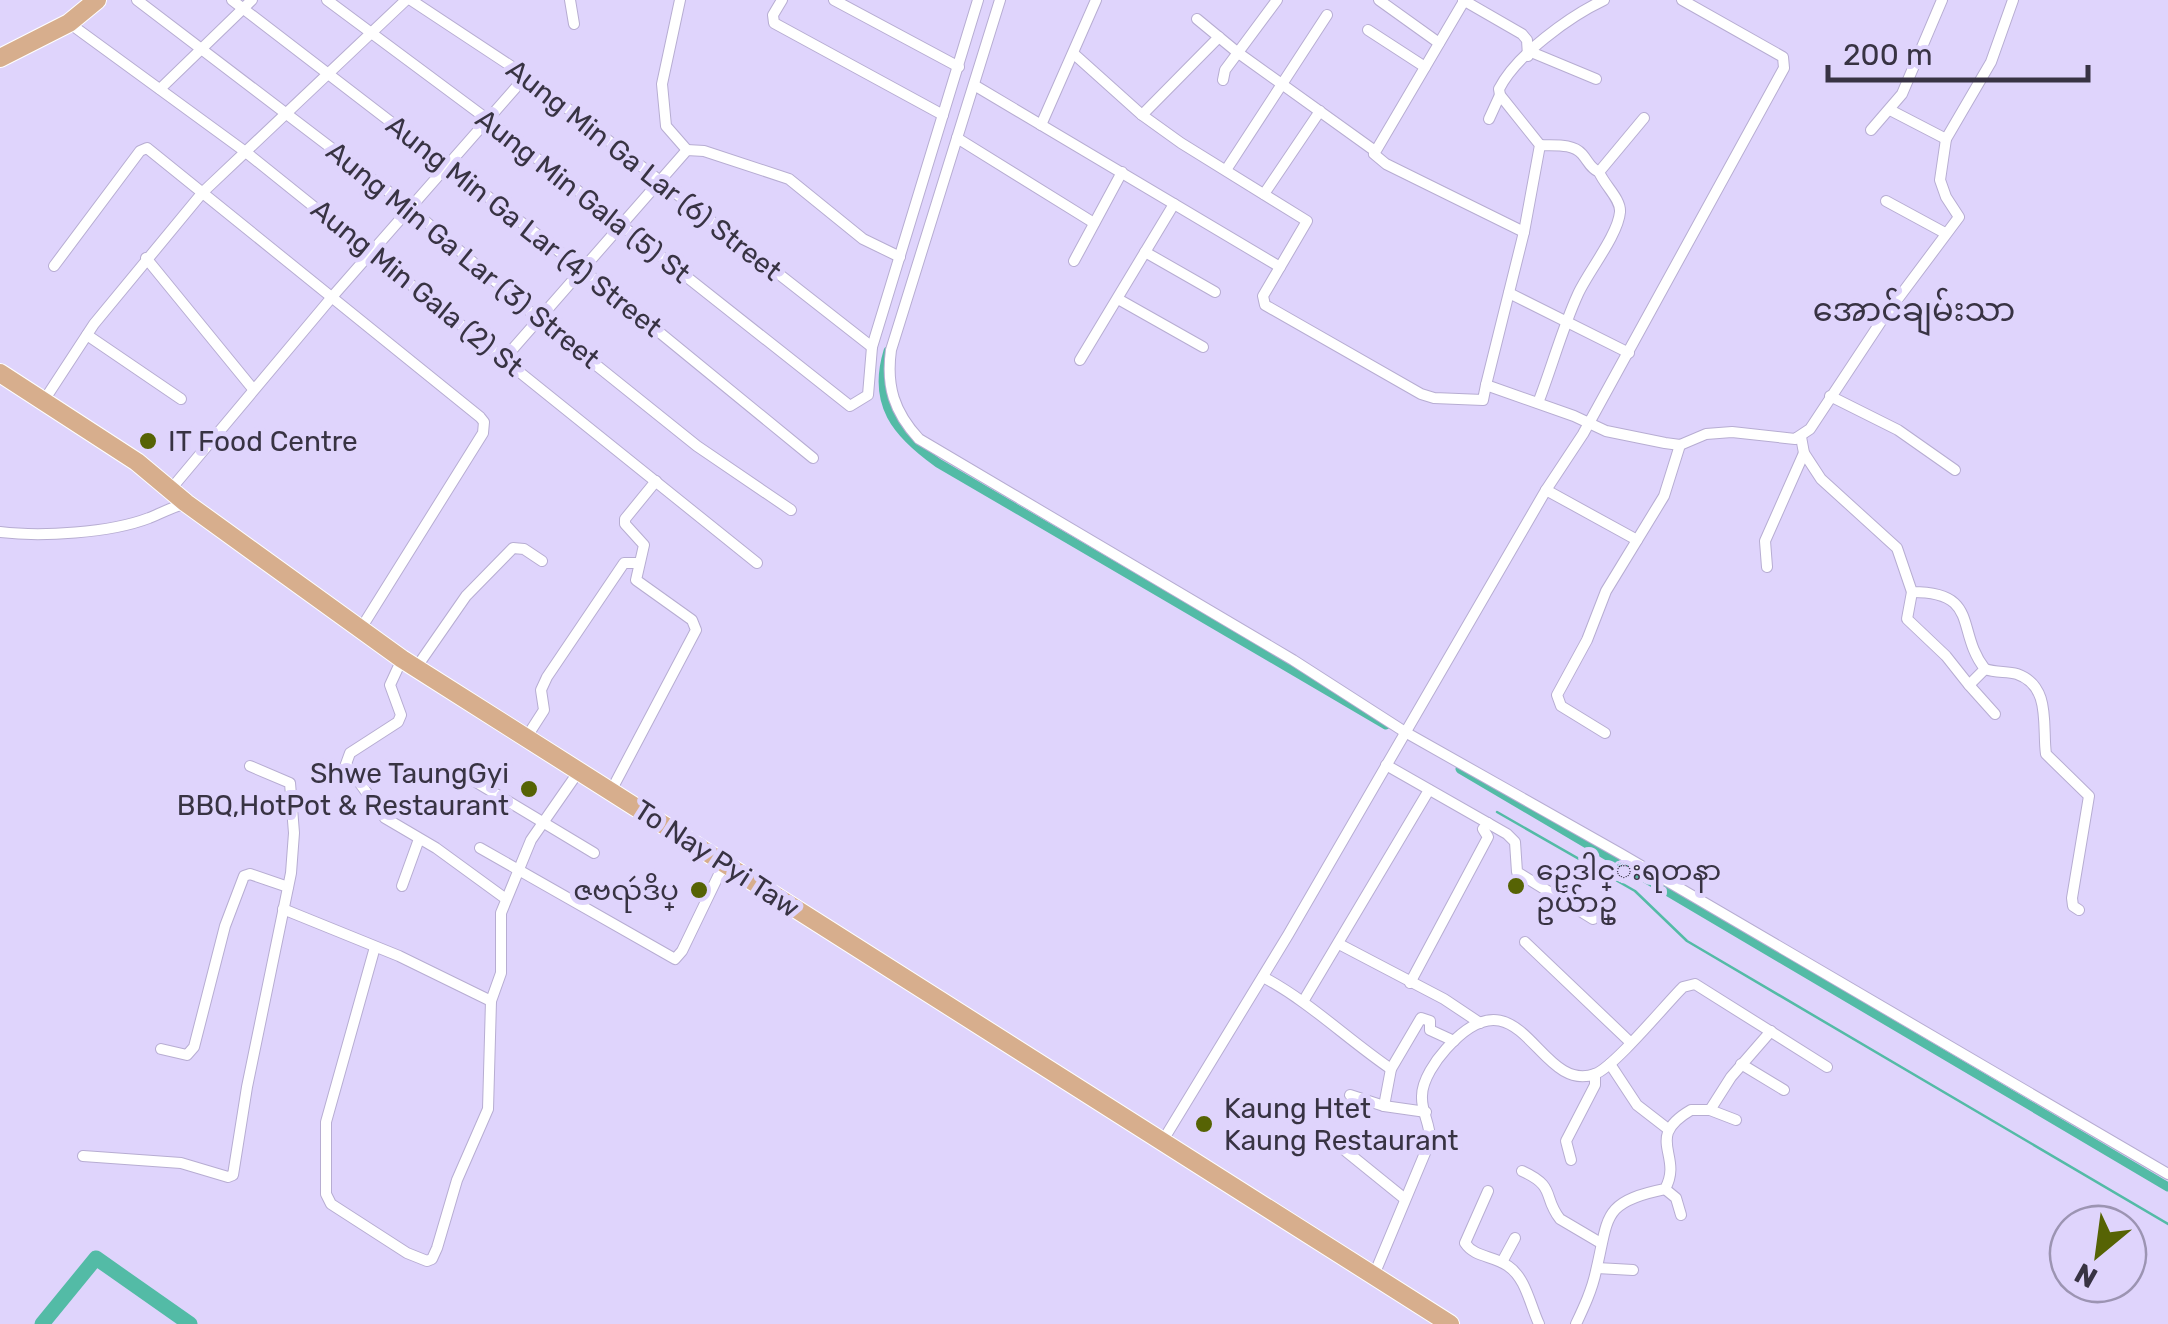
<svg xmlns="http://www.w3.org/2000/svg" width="2168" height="1324" viewBox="0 0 2168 1324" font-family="Rubik,'Noto Sans Myanmar',sans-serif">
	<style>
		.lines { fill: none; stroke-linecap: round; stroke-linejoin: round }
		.stream { stroke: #53bba6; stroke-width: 2.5 }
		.canal { stroke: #53bba6; stroke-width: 9 }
		.river { stroke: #53bba6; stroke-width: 15 }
		.street-casing { stroke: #b7add2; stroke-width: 12 }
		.primary-casing { stroke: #fff; stroke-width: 20 }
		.street { stroke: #fff; stroke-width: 10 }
		.primary { stroke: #d7ae8d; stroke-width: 18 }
		.poi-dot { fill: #566304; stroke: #dfd4fc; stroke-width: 4 }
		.labels { text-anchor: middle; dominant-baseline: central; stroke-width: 10; stroke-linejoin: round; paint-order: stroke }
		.street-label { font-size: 28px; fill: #383343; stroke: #dfd4fc }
		.poi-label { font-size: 28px; fill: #383343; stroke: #dfd4fc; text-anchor: start }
		.quarter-label { font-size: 32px; fill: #383343; stroke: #dfd4fc }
	</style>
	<rect width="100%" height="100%" fill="#dfd4fc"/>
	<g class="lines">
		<path class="stream" d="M1497 812 1635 891 1687 941 2168 1224"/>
		<g class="canal">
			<path d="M888 351C872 404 896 433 938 463L1386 725"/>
			<path d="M1460 769 2168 1187"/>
		</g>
		<path class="river" d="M42 1324 96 1258 190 1324"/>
		<g class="street-casing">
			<g id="street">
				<path d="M137 0 410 208 540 320 697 446 791 510"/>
				<path d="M232 0 582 269 813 458"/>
				<path d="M327 0 487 119 850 406 868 395 872 347 978 0"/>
				<path d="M411 0 526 76 872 347"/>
				<path d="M570 0 574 24"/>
				<path d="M680 0 662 84 666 126 687 150"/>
				<path d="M782 0 773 15 774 23 943 115"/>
				<path d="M834 0 959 67"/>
				<path d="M1000 0 891 350C886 386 894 412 919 439L1293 660 1405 732 1621 854 2168 1174"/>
				<path d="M1379 0 1439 43"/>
				<path d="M1463 0 1522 34 1527 40 1528 56"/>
				<path d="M1604 0C1570 16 1516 55 1499 89L1500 95 1540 145 1524 232 1486 385 1574 416 1606 431 1665 443 1680 445 1706 434 1732 432 1795 439 1810 429 1882 320 1959 217 1946 197 1940 180 1946 139 1991 62 2013 0"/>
				<path d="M1464 1 1374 154 1386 164 1524 232"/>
				<path d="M1197 19 1237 52 1375 151"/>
				<path d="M69 23 247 153 757 563"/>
				<path d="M1368 30 1425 67"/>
				<path d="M1531 52 1596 79"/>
				<path d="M1074 54 1142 115 1181 143 1307 221 1263 296 1265 305 1421 394 1434 398 1483 400 1486 385"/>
				<path d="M1223 80 1225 70 1277 0"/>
				<path d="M974 85 1280 267"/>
				<path d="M160 89 252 0"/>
				<path d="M1890 110 1946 139"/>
				<path d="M1142 115 1219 37"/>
				<path d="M1489 119 1500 95"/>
				<path d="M1041 125 1096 0"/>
				<path d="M1871 130 1902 94 1942 0"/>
				<path d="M957 138 1094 223"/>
				<path d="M1226 170 1327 15"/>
				<path d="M1599 172 1644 118"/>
				<path d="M1264 194 1320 111"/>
				<path d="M1886 201 1945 233"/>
				<path d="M1145 252 1215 292"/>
				<path d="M146 258 253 389"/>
				<path d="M1074 261 1122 172"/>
				<path d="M54 266 140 151 147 148 480 417 484 422 483 433 360 630"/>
				<path d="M1509 293 1629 353"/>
				<path d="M1118 299 1203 347"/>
				<path d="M87 335 181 399"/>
				<path d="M504 359 687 150 704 151 789 179 863 239 900 257"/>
				<path d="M1080 360 1174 204"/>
				<path d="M1830 396 1898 430 1955 470"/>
				<path d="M43 402 94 324 203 192 406 0"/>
				<path d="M1538 403C1552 367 1562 329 1578 294 1588 272 1618 235 1620 212 1621 199 1605 186 1599 172 1590 168 1589 162 1582 154 1572 143 1554 146 1540 145"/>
				<path d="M1801 437 1804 453 1821 479 1897 548 1912 592C1981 592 1955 631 1985 669 1996 673 2007 671 2017 674 2052 686 2042 728 2046 754L2089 796 2072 898 2073 906 2079 910"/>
				<path d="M171 489 332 297 526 76"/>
				<path d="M1546 490 1637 540"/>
				<path d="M0 532C41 537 110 533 149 518 161 513 173 507 186 503"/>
				<path d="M1767 567 1765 541 1804 453"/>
				<path d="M1912 592 1907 619 1946 656 1969 685"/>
				<path d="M402 659 390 685 401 715 398 722 350 753 346 764 385 818 436 848 506 899"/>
				<path d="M416 668 466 596 513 548 524 549 542 561"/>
				<path d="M1985 669 1969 685 1995 714"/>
				<path d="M1605 733 1561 706 1557 695 1587 640 1606 591 1664 496 1680 445"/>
				<path d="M526 738 544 710 541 690 547 677 624 563H639"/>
				<path d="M1386 765 1507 834 1515 842 1517 872 1593 919"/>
				<path d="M471 779 594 853"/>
				<path d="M611 791 696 630 692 620 636 580 644 545 625 524V519L656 481"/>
				<path d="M480 848 675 959 682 951 724 864"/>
				<path d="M402 886 419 839"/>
				<path d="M283 909 399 956 491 1001"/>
				<path d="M1525 942 1630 1042"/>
				<path d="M1339 944 1444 999 1480 1023"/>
				<path d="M375 947 326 1122V1194L331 1204 407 1253 427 1261 432 1259 437 1248 457 1180 488 1109 491 1001 501 973V913L531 840 579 771"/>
				<path d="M1263 977C1310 1002 1347 1039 1391 1069"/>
				<path d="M1410 983 1488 837 1483 829 1488 823"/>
				<path d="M1304 1000 1429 790"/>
				<path d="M161 1049 187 1055 194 1047 225 926 244 876 250 874 288 887"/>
				<path d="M1610 1064 1637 1105 1668 1129"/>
				<path d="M1741 1064 1784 1090"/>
				<path d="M1350 1095 1384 1106 1426 1112"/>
				<path d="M1384 1106 1391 1069 1421 1018 1430 1021V1030L1454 1041"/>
				<path d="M1710 1110 1736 1120"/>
				<path d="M1162 1142 1288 935 1546 490 1583 434 1784 68 1783 57 1682 0"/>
				<path d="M1342 1148 1405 1199"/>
				<path d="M83 1156 181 1163 228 1177 233 1175 247 1087 291 873 294 833 290 783 250 766"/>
				<path d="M1571 1160 1566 1141 1595 1085V1074"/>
				<path d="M1522 1171C1557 1187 1542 1196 1560 1219L1599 1242"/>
				<path d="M1665 1189 1676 1198 1681 1215"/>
				<path d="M1488 1191 1465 1243C1475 1258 1493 1255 1508 1266 1526 1278 1530 1305 1539 1324"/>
				<path d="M1502 1262 1515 1238"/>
				<path d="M1597 1268 1633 1270"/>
				<path d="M1374 1275 1430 1141C1431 1125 1421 1112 1422 1096 1422 1080 1436 1060 1446 1049 1522 964 1537 1095 1595 1074 1614 1067 1665 1005 1683 987L1695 984 1827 1067"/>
				<path d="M1576 1324C1584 1307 1592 1290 1596 1271 1609 1217 1601 1202 1665 1189 1684 1155 1643 1138 1691 1110H1710L1731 1077 1771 1031"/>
			</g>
		</g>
		<g class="primary-casing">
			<g id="primary">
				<path d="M0 58 69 23 97 0"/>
				<path d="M0 373 137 462 186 503 402 659 1450 1324"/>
			</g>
		</g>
		<use href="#street" class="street"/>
		<use href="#primary" class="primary"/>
	</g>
	<g class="poi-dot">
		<circle cx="148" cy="441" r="10"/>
		<circle cx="529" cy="789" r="10"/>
		<circle cx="1516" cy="886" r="10"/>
		<circle cx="699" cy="890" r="10"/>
		<circle cx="1204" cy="1124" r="10"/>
	</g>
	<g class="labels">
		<g class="street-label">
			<text transform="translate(644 170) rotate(38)">Aung Min Ga Lar (6) Street</text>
			<text transform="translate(583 196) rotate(38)">Aung Min Gala (5) St</text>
			<text transform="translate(524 226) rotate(38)">Aung Min Ga Lar (4) Street</text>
			<text transform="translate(463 255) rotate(39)">Aung Min Ga Lar (3) Street</text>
			<text transform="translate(417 288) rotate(39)">Aung Min Gala (2) St</text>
			<text transform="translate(717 859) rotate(33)">To Nay Pyi Taw</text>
		</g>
		<g class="poi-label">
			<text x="168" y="441">IT Food Centre</text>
			<text x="509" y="773" text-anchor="end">Shwe TaungGyi<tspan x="509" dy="32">BBQ,HotPot &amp; Restaurant</tspan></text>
			<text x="1536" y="870">ဥေဒါင္းရတနာ<tspan x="1536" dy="32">ဥယ်ာဥ္</tspan></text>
			<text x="679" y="890" text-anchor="end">ဇဗၺဴဒိပ္</text>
			<text x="1224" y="1108">Kaung Htet<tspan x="1224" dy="32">Kaung Restaurant</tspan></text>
		</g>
		<g class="quarter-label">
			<text x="1914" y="310">အောင်ချမ်းသာ</text>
		</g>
	</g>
	<g transform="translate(2098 1254) rotate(209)"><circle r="48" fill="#dfd4fc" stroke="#9c94b2" stroke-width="2.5"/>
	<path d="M0-8L18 38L0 25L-18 38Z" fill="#566304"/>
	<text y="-15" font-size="28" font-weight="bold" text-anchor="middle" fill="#383343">N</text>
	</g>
	<path d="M1828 65v15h260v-15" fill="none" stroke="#383343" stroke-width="5"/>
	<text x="1843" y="65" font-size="30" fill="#383343" stroke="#dfd4fc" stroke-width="8" paint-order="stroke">200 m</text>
</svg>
